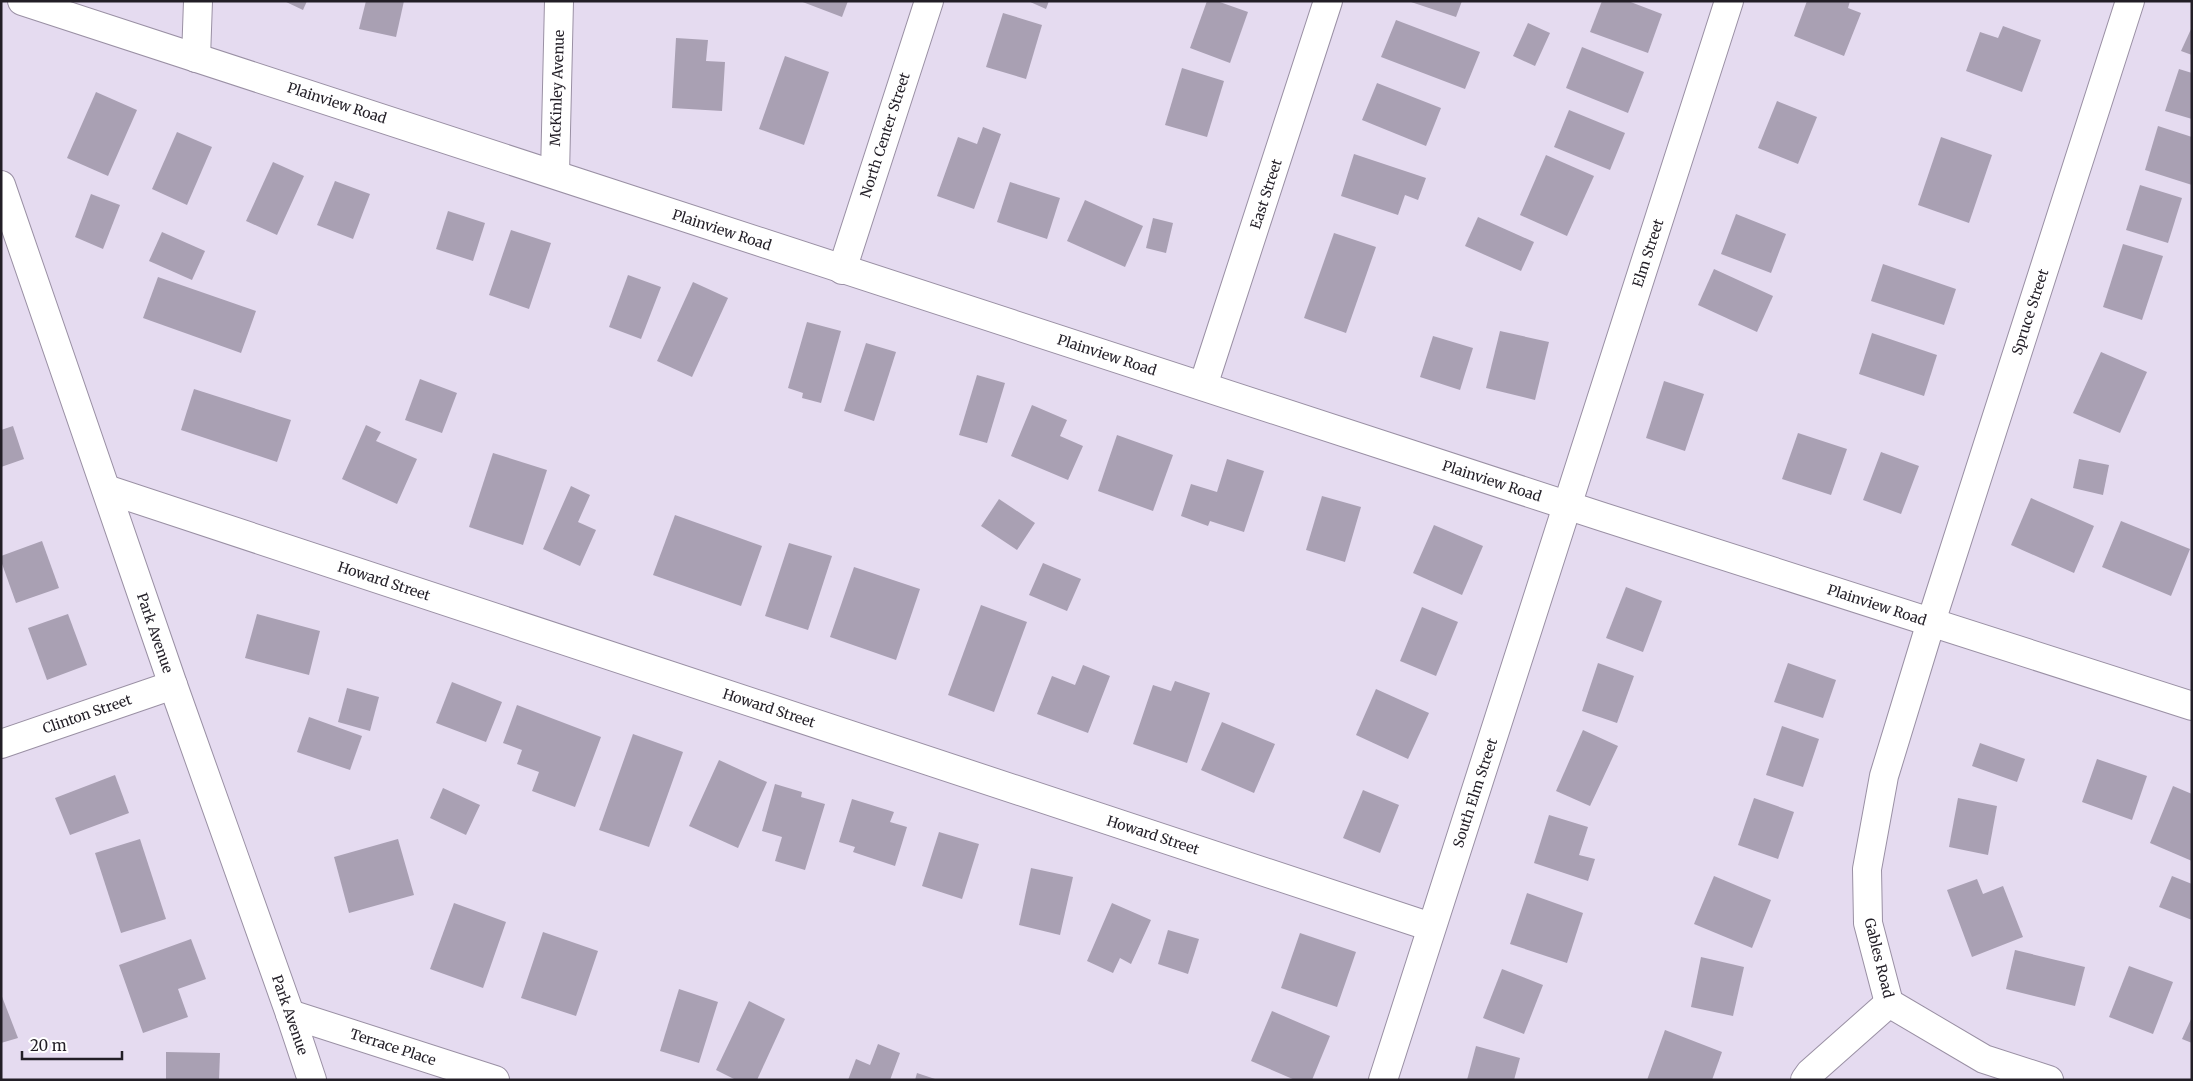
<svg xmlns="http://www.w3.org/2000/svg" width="2193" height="1081" viewBox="0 0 2193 1081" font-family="Merriweather,serif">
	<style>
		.building { fill: #a9a0b3 }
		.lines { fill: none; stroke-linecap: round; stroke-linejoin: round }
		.minor-casing { stroke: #9a90a4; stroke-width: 30 }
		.secondary-casing { stroke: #9a90a4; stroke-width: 30 }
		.minor { stroke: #fff; stroke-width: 28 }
		.secondary { stroke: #fff; stroke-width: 28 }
		.labels { text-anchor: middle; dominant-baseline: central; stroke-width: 4.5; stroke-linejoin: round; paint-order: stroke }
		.street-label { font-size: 14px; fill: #221e26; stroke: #fff }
	</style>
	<rect width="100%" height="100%" fill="#e5dbf0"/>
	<g class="building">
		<path d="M284 1H307L303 10Z"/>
		<path d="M366 1H404L396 37 359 29Z"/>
		<path d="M800 1H848L842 17Z"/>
		<path d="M1028 1H1049L1046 9Z"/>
		<path d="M1207 1H1217L1248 12 1230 63 1190 48Z"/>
		<path d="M1408 1H1462L1456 17Z"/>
		<path d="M1602 1H1628L1662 14 1648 53 1590 32Z"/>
		<path d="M1807 1H1850L1848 8 1861 13 1844 56 1794 36Z"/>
		<path d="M1003 13 1042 25 1026 79 986 67Z"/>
		<path d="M1396 20 1480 52 1465 89 1381 57Z"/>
		<path d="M1528 23 1550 33 1535 66 1513 56Z"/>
		<path d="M2003 26 2041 40 2022 92 1966 71 1980 32 1998 38Z"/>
		<path d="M2192 27V55L2181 51Z"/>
		<path d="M676 38 708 40 706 61 725 62 722 111 672 108Z"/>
		<path d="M1582 47 1644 72 1628 113 1566 88Z"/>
		<path d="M785 56 829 72 804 145 759 129Z"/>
		<path d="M1182 68 1224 81 1207 137 1165 125Z"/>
		<path d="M2179 69 2192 73V119L2165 111Z"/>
		<path d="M1377 83 1441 108 1426 146 1362 120Z"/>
		<path d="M96 92 137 110 108 176 67 158Z"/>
		<path d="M1777 101 1817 117 1798 164 1758 148Z"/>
		<path d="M1569 110 1625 133 1610 170 1554 147Z"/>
		<path d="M2158 126 2192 137V185L2145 170Z"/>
		<path d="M983 127 1001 134 974 209 937 196 958 137 977 144Z"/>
		<path d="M177 132 212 147 187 205 152 189Z"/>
		<path d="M1941 137 1992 155 1969 223 1918 205Z"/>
		<path d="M1354 154 1426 178 1418 200 1405 195 1398 215 1341 196Z"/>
		<path d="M1546 155 1594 176 1567 236 1520 215Z"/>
		<path d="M273 162 304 176 277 235 246 221Z"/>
		<path d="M335 181 370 194 353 239 317 225Z"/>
		<path d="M1010 182 1060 198 1047 239 997 222Z"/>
		<path d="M2140 185 2182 198 2168 243 2126 230Z"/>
		<path d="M91 194 120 205 103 249 75 237Z"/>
		<path d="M1085 200 1143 226 1125 267 1067 241Z"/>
		<path d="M448 211 485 223 473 261 436 249Z"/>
		<path d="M1736 214 1786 234 1771 273 1721 254Z"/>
		<path d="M1478 217 1534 242 1521 271 1465 246Z"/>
		<path d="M1153 218 1173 223 1166 253 1146 248Z"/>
		<path d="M511 230 551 243 529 309 489 295Z"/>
		<path d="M162 232 205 251 192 280 149 261Z"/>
		<path d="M1334 233 1376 247 1346 333 1304 318Z"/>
		<path d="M2123 244 2163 256 2142 320 2103 307Z"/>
		<path d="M1883 264 1956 289 1944 325 1871 301Z"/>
		<path d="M1714 269 1773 296 1757 332 1698 305Z"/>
		<path d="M628 275 661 287 641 339 609 327Z"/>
		<path d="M158 277 256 311 241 353 143 318Z"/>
		<path d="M693 282 728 298 692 377 657 361Z"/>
		<path d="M807 322 841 331 821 403 802 398 803 393 788 388Z"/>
		<path d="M1500 331 1549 342 1535 400 1486 388Z"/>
		<path d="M1872 333 1937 355 1924 396 1859 374Z"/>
		<path d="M1433 336 1473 348 1460 390 1420 377Z"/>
		<path d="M866 343 896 352 874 421 844 411Z"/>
		<path d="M2101 352 2147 372 2120 433 2073 413Z"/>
		<path d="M977 375 1005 383 987 443 959 435Z"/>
		<path d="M420 379 457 393 442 433 405 420Z"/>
		<path d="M1664 381 1704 394 1685 451 1646 438Z"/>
		<path d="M194 389 291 420 277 462 181 430Z"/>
		<path d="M1032 405 1067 420 1060 436 1083 446 1068 480 1011 456Z"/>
		<path d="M366 425 381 432 376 441 417 459 397 504 342 479Z"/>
		<path d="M13 426 24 459 1 467V430Z"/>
		<path d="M1798 433 1847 449 1831 495 1782 479Z"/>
		<path d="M1117 435 1173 455 1153 511 1098 491Z"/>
		<path d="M1881 452 1919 466 1901 514 1863 500Z"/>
		<path d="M493 453 547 470 523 545 469 527Z"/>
		<path d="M1227 459 1264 471 1244 532 1210 521 1208 526 1181 516 1191 484 1217 492Z"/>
		<path d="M2079 459 2109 465 2103 495 2073 488Z"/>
		<path d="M571 486 590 495 578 522 596 530 580 566 543 549Z"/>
		<path d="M1322 496 1361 507 1345 562 1306 550Z"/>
		<path d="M2031 498 2094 526 2074 573 2011 545Z"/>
		<path d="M999 499 1035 523 1017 550 981 526Z"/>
		<path d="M675 515 762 546 741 606 653 575Z"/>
		<path d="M2121 521 2190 549 2171 596 2102 567Z"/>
		<path d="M1434 525 1483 546 1462 595 1413 573Z"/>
		<path d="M42 541 59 588 16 603 1 561V556Z"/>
		<path d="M789 543 832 556 808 630 765 616Z"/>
		<path d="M1043 563 1081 579 1067 611 1029 595Z"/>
		<path d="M854 567 920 589 896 660 830 637Z"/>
		<path d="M1626 587 1662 601 1643 652 1606 638Z"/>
		<path d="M981 605 1027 622 994 712 948 695Z"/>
		<path d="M1422 607 1458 622 1436 676 1400 661Z"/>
		<path d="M68 614 87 665 47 680 28 628Z"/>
		<path d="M257 614 320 631 309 675 245 658Z"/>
		<path d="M1598 663 1634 676 1617 723 1582 711Z"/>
		<path d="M1788 663 1836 680 1823 718 1774 702Z"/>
		<path d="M1083 665 1110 676 1088 733 1037 714 1052 676 1075 685Z"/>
		<path d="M1175 681 1210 693 1187 763 1133 744 1153 685 1171 691Z"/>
		<path d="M452 682 502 702 486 742 436 723Z"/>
		<path d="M347 688 379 697 370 731 338 722Z"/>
		<path d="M1376 689 1429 713 1408 759 1356 735Z"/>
		<path d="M517 705 601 737 575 807 532 791 539 772 517 764 522 750 503 743Z"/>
		<path d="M309 717 362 736 350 770 297 752Z"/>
		<path d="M1222 722 1275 744 1254 793 1201 770Z"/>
		<path d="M1782 726 1819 739 1803 787 1766 775Z"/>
		<path d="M1583 730 1618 746 1590 806 1556 791Z"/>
		<path d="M633 734 683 752 649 847 599 830Z"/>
		<path d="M1980 743 2025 759 2017 782 1972 766Z"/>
		<path d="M2097 759 2147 776 2132 820 2082 802Z"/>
		<path d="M719 760 767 782 738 848 689 826Z"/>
		<path d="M115 775 129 813 70 835 55 798Z"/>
		<path d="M775 784 802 792 801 797 825 804 805 870 775 861 782 837 762 831Z"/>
		<path d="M2173 786 2192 794V861L2150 843Z"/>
		<path d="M443 788 480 805 466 835 430 818Z"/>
		<path d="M1363 790 1399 805 1380 853 1343 838Z"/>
		<path d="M1754 798 1794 812 1778 859 1738 845Z"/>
		<path d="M1958 798 1997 806 1988 855 1949 847Z"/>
		<path d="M852 799 894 812 890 822 907 827 895 866 853 852 855 847 839 842Z"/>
		<path d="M1549 815 1588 827 1579 855 1595 859 1588 881 1534 863Z"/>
		<path d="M939 832 979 844 962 899 922 886Z"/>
		<path d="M140 839 166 919 121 933 95 853Z"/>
		<path d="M398 839 414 895 349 913 334 857Z"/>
		<path d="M1031 868 1073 877 1060 935 1019 925Z"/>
		<path d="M1714 876 1771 900 1752 948 1694 924Z"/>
		<path d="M2172 876 2192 884V920L2159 907Z"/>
		<path d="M1977 879 1983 894 2003 886 2023 937 1972 957 1947 890Z"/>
		<path d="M1527 893 1583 913 1567 963 1510 944Z"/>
		<path d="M454 903 506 922 483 988 430 969Z"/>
		<path d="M1112 903 1151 920 1131 964 1120 958 1113 973 1087 961Z"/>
		<path d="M1168 930 1199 939 1188 974 1158 964Z"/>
		<path d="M543 932 598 951 576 1016 521 998Z"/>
		<path d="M1300 933 1356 952 1337 1007 1281 988Z"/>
		<path d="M191 939 206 979 178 989 188 1017 143 1033 119 965Z"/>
		<path d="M2015 950 2085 967 2075 1006 2006 989Z"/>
		<path d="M1701 957 1744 967 1733 1016 1691 1007Z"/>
		<path d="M2129 966 2173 982 2153 1034 2109 1017Z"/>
		<path d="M1502 969 1543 985 1524 1034 1483 1018Z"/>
		<path d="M679 989 718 1002 699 1063 660 1051Z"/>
		<path d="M1 994 18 1038 1 1043Z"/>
		<path d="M749 1001 785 1019 757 1080H736L716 1070Z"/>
		<path d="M1272 1011 1330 1036 1312 1080H1295L1251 1061Z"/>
		<path d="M2192 1017V1043L2182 1039Z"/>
		<path d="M1665 1030 1722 1052 1712 1080H1647Z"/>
		<path d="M878 1044 900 1053 890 1080H848L856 1059 870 1065Z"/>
		<path d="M1476 1046 1520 1058 1514 1080H1467Z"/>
		<path d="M166 1052 220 1053 219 1080H166Z"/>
		<path d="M917 1073 935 1079V1080H915Z"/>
	</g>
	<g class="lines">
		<g class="minor-casing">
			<g id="minor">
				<path d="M196 58 198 1"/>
				<path d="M555 174 559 1"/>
				<path d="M1 185 173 685 290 1014 312 1080"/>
				<path d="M842 270 929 1"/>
				<path d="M1203 386 1328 1"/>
				<path d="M106 489 1431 927"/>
				<path d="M1 744 173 685"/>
				<path d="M290 1014 495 1080"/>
				<path d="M1383 1080 1729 1"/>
				<path d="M1805 1080 1810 1073 1889 1003"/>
				<path d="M2049 1080 1984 1059 1889 1003 1868 923 1867 869 1884 776 1931 622 2130 1"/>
			</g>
		</g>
		<g class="secondary-casing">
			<path id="secondary" d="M22 1 1603 517 2192 706"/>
		</g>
		<use href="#minor" class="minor"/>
		<use href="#secondary" class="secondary"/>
	</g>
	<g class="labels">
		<g class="street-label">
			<text transform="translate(557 88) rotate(-88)">McKinley Avenue</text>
			<text transform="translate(337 103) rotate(18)">Plainview Road</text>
			<text transform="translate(885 135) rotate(-72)">North Center Street</text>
			<text transform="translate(1266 194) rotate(-72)">East Street</text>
			<text transform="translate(722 230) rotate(18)">Plainview Road</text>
			<text transform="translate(1648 253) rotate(-72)">Elm Street</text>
			<text transform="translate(2030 312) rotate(-72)">Spruce Street</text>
			<text transform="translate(1107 355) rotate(18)">Plainview Road</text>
			<text transform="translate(1492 481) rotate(18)">Plainview Road</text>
			<text transform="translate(384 581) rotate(18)">Howard Street</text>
			<text transform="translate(1877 605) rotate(18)">Plainview Road</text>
			<text transform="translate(155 633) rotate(71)">Park Avenue</text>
			<text transform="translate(769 708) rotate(18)">Howard Street</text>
			<text transform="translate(87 714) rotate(-19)">Clinton Street</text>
			<text transform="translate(1475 793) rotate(-72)">South Elm Street</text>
			<text transform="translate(1153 835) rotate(18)">Howard Street</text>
			<text transform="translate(1879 958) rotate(76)">Gables Road</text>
			<text transform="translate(290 1015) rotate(71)">Park Avenue</text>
			<text transform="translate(393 1047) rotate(18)">Terrace Place</text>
		</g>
	</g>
	<rect width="2193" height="1081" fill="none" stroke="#221e26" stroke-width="5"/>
	<path d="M22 1051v8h100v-8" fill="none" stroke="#221e26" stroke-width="2.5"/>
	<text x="30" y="1051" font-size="15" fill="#221e26" stroke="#ffffff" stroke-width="4" paint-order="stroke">20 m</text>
</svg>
